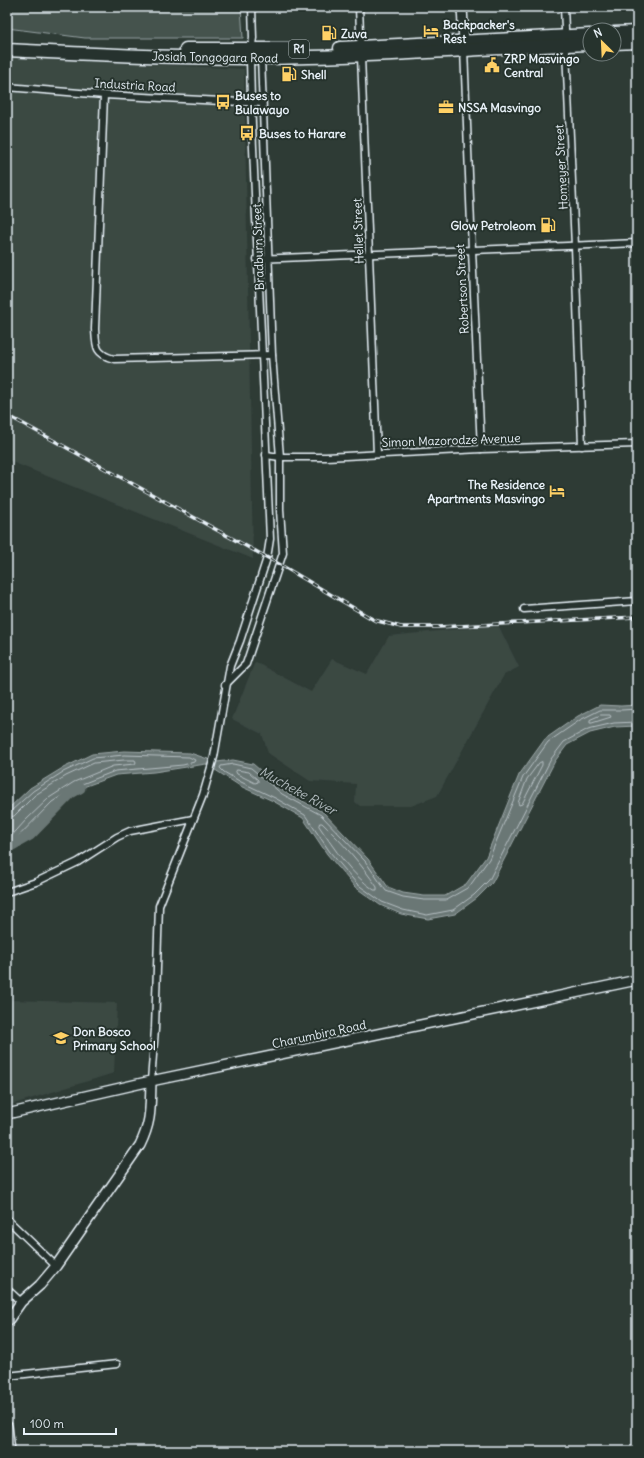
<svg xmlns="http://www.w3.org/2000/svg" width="644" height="1458" viewBox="0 0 644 1458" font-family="Delius,sans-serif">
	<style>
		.built { fill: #3b4843 }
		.green { fill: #45524e; stroke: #96a2a3 }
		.water { fill: #6b7775; stroke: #9da8a9 }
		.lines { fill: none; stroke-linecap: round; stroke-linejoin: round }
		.shore { stroke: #b6c0c4; stroke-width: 1 }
		.river { stroke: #6b7775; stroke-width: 11 }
		.street-casing { stroke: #e8f1f8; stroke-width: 9 }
		.secondary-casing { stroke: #e8f1f8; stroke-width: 12 }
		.highway-casing { stroke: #e8f1f8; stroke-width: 15 }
		.street { stroke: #26332d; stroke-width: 6 }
		.secondary { stroke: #26332d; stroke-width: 9 }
		.highway { stroke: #26332d; stroke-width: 12 }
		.rail-casing { stroke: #e8f1f8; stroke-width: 3.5 }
		.rail { stroke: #26332d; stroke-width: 2; stroke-dasharray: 6; stroke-linecap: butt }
		.labels { text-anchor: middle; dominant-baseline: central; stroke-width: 4; stroke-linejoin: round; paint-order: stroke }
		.shield { fill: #26332d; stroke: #aeb8bb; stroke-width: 1 }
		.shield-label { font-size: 11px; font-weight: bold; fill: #e8f1f8 }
		.poi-label { font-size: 12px; font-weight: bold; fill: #e8f1f8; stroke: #26332d; text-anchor: start }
		.street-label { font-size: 12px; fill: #e8f1f8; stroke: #26332d }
		.water-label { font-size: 13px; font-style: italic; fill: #b0babd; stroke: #26332d }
	</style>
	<rect width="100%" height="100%" fill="#2e3b35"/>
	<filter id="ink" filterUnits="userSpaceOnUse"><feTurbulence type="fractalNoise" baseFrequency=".025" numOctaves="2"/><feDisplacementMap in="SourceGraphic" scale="8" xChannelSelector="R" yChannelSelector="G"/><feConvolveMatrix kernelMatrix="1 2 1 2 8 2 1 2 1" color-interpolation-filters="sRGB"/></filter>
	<g filter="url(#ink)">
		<g class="built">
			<path d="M7 57 244 69 253 559 7 460Z"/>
			<path d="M498 625 519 667 504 675 437 796 411 806H360L355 802 356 784 310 781 268 753 262 734 232 719 255 662 311 692 332 659 367 674 389 636Z"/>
			<path d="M7 1000 117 1003 114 1073 7 1106Z"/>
		</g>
		<path class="green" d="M7 7H241L243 38H85L7 28Z"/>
		<path class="water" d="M600 705 621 706 637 705V726L615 727 590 733 567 745 555 761 492 883 477 898 455 914 428 919 401 914 380 905 355 887 327 854 303 818 273 801 240 786 206 764 154 772 116 775 78 789 55 805 7 853V810L30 788 61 769 92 754 124 751 190 753 217 762 233 760 253 764 284 791 323 812 368 859 388 887 403 893 424 896H445L466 884 486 857 519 775 545 739 578 716Z"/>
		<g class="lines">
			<g class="shore">
				<path d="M637 709 622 710H600L580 720 548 742 523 777 489 859 469 887 446 900H424L403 897 386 891 365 861 321 815 282 794 251 768 233 764 221 766 220 768 224 772 241 782 275 798 305 815 330 852 357 884 382 902 403 910 427 915 453 910 474 895 489 880 551 759 564 742 588 729 614 723 637 722"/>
				<path d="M601 715H610L611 717 592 723H590V720Z"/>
				<path d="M542 762V765L522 804 519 805 518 803 527 779 539 763Z"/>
				<path d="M237 770 249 772 258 780V782L255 783 237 774 236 772Z"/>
				<path d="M7 812 11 811 33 791 63 772 93 758 124 755 189 757 195 760 194 762 183 765 115 771 77 786 52 802 7 848"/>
				<path d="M7 818 14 816 35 795 66 776 94 763 124 760H135L136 762 135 764 113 766 74 782 49 798 26 820 7 841"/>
				<path d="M320 823H322C343 843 361 864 377 887V890H374C351 874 335 850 319 826Z"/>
			</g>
			<path class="river" d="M7 848 30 835 71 793 80 788"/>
			<g class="street-casing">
				<g id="street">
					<path d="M359 7 377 454"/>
					<path d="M564 7 575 246 582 446"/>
					<path d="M464 49 472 250 481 449"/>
					<path d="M7 87 104 95 262 103"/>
					<path d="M104 95 95 329C96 346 95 354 114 359L272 355"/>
					<path d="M257 259 637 243"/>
					<path d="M266 455 280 457H326L481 449 637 444"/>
					<path d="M524 609 637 601"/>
					<path d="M225 685 246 664 283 553 280 510V457L272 355 261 56"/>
					<path d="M7 892 36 882 78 862 117 837 130 831 193 819"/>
					<path d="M151 1081 155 1029 159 906 203 795 214 757 230 666 240 641 267 558 270 539 251 102 250 58 253 38 252 7"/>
					<path d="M7 1219 56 1266"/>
					<path d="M7 1289 21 1302"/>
					<path d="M7 1376 117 1364"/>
				</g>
			</g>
			<g class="secondary-casing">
				<g id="secondary">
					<path d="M462 7 464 42"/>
					<path d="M7 1114 151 1081 637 980"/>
					<path d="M7 1322 21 1302 40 1285 56 1266 140 1145C152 1120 150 1108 151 1081"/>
					<path d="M7 1426 10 1451"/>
				</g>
			</g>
			<g class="highway-casing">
				<g id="highway">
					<path d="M614 33 637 32"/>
					<path d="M614 43 637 42"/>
					<path d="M340 48 590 35"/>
					<path d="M186 49H290"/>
					<path d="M7 50C107 55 209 60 309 57 403 55 496 47 590 44"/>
				</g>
			</g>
			<use href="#street" class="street"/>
			<use href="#secondary" class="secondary"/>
			<use href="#highway" class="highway"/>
			<g class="rail-casing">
				<path id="rail" d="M7 415 279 564 374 620 401 627H438L637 617"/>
			</g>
			<use href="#rail" class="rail"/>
		</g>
	</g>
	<defs>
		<g id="hotel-bare" transform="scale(1.2)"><path d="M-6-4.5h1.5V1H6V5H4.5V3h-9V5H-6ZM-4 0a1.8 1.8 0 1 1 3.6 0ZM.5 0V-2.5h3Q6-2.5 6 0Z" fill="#ffd166" stroke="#26332d" stroke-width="2.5" paint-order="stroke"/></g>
		<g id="fuel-bare" transform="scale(1.2)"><path d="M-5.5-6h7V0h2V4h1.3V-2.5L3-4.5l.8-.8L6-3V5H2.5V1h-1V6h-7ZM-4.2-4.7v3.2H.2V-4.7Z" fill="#ffd166" stroke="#26332d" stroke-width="2.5" paint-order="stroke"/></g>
		<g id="civic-bare" transform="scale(1.2)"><path d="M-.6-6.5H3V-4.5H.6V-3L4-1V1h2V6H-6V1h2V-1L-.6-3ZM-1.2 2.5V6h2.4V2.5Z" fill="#ffd166" stroke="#26332d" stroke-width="2.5" paint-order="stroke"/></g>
		<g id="bus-bare" transform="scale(1.2)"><path d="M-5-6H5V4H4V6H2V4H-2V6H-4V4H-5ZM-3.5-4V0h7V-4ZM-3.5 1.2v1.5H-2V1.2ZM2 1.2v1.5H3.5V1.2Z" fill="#ffd166" stroke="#26332d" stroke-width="2.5" paint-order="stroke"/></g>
		<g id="office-bare" transform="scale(1.2)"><path d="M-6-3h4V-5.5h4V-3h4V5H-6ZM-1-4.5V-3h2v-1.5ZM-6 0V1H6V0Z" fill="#ffd166" stroke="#26332d" stroke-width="2.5" paint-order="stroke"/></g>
		<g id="school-bare" transform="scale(1.2)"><path d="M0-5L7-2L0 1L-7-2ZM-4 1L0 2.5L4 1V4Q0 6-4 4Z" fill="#ffd166" stroke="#26332d" stroke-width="2.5" paint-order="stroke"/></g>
	</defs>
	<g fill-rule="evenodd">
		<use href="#hotel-bare" x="431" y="31"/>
		<use href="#fuel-bare" x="329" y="33"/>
		<use href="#civic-bare" x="492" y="65"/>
		<use href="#fuel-bare" x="289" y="74"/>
		<use href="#bus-bare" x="223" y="102"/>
		<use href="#office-bare" x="446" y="107"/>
		<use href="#bus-bare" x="247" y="133"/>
		<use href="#fuel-bare" x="548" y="225"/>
		<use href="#hotel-bare" x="557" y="491"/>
		<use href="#school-bare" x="61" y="1038"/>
	</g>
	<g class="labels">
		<rect class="shield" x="289" y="40" width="20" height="18" rx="3"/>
		<g class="shield-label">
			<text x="299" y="49">R1</text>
		</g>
		<g class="poi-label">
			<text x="443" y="24">Backpacker's<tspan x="443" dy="14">Rest</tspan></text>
			<text x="341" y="33">Zuva</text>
			<text x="504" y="58">ZRP Masvingo<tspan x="504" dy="14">Central</tspan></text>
			<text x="301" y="74">Shell</text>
			<text x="235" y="95">Buses to<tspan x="235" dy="14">Bulawayo</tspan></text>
			<text x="458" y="107">NSSA Masvingo</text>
			<text x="259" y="133">Buses to Harare</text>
			<text x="536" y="225" text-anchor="end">Glow Petroleom</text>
			<text x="545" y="484" text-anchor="end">The Residence<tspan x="545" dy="14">Apartments Masvingo</tspan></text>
			<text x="73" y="1031">Don Bosco<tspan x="73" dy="14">Primary School</tspan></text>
		</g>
		<g class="street-label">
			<text transform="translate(215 57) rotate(1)">Josiah Tongogara Road</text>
			<text transform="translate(135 85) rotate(3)">Industria Road</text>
			<text transform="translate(561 167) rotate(-93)">Homeyer Street</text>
			<text transform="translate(358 231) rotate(-92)">Hellet Street</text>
			<text transform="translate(258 247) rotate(-92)">Bradburn Street</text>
			<text transform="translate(462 289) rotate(-93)">Robertson Street</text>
			<text transform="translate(451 440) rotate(-2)">Simon Mazorodze Avenue</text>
			<text transform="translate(319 1034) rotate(-12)">Charumbira Road</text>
		</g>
		<g class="water-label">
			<text transform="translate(298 791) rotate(29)">Mucheke River</text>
		</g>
	</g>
	<rect width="644" height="1458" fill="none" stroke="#26332d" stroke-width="24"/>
	<rect x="12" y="12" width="620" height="1434" fill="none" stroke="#e8f1f8" stroke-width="1.5" filter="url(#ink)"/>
	<g transform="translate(602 42) rotate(336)"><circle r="19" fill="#26332d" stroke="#747f7e"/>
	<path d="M0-3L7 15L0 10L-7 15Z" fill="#ffd166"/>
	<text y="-6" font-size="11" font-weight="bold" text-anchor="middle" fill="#e8f1f8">N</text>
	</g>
	<path d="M24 1428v6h92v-6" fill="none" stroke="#e8f1f8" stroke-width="2"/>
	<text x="30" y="1428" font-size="12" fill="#e8f1f8" stroke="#26332d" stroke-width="3" paint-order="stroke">100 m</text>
</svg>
